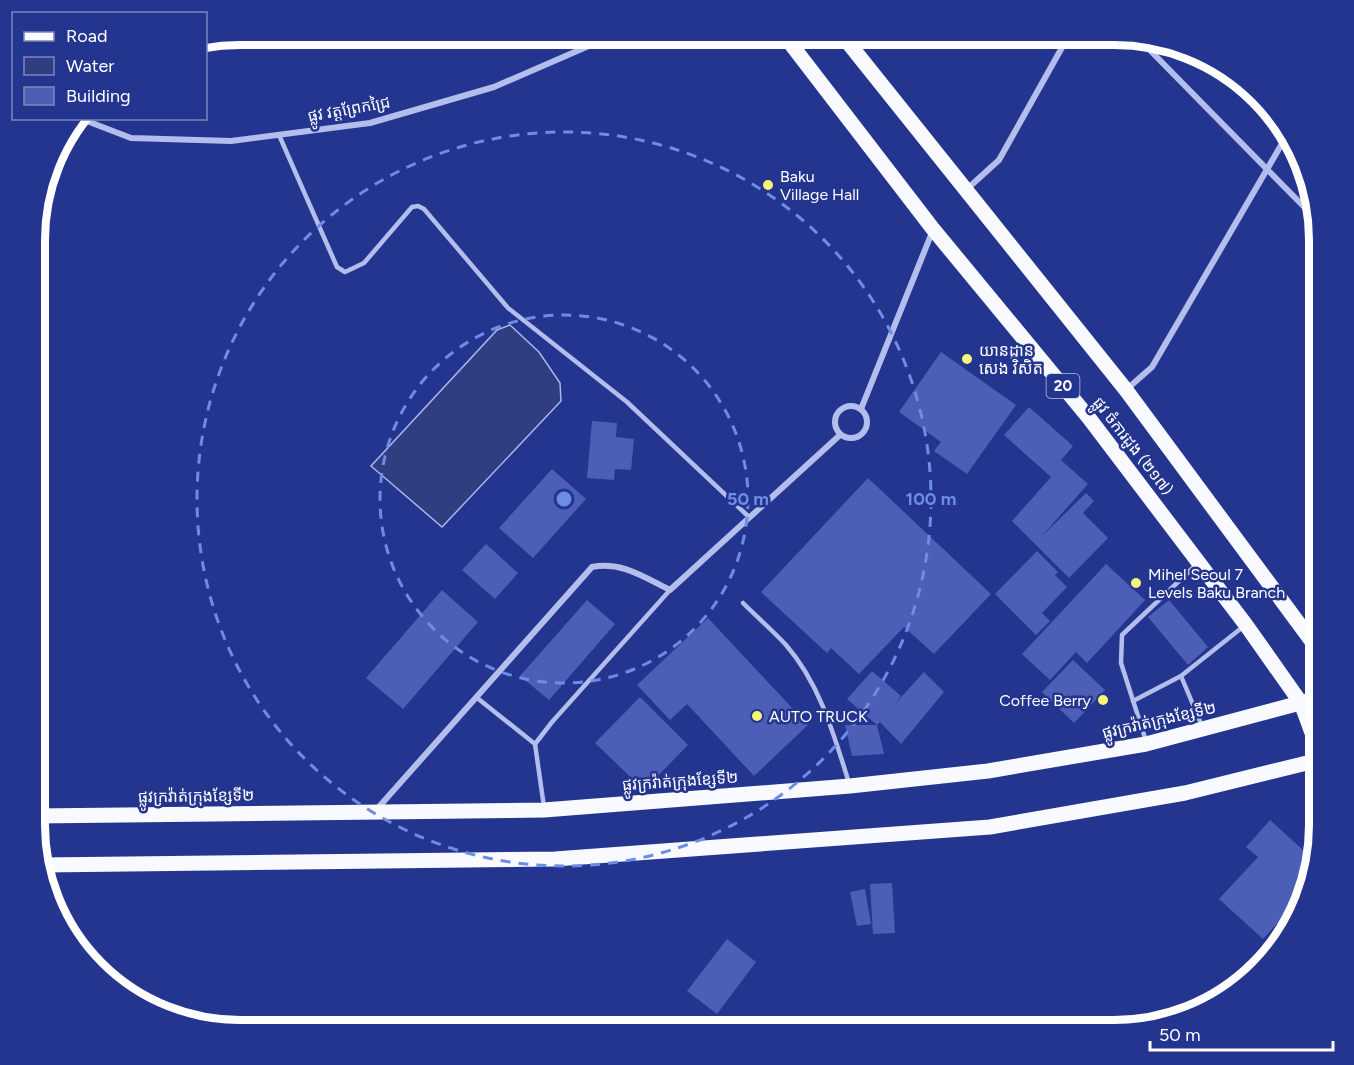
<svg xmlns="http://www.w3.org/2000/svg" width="1354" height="1065" viewBox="0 0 1354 1065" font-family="Figtree,'Noto Sans Khmer',sans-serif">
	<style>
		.water { fill: #303d81; stroke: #a9b5ed; stroke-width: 1.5 }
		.building { fill: #4c5eb6 }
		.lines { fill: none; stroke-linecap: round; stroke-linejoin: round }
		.lane { stroke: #b4beec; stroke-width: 4.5 }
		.street { stroke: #b4beec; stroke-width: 6 }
		.primary { stroke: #f9faff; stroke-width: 15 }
		.ring { fill: none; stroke: #6c8ce6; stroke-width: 3; stroke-dasharray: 10 8 }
		.poi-dot { fill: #f6f578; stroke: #24358f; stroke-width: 2 }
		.labels { text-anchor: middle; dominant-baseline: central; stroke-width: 5; stroke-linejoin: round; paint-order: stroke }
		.shield { fill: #24358f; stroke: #bdc2dd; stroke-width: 1.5 }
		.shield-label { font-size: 15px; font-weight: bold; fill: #fff }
		.street-label { font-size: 16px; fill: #fff; stroke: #24358f }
		.poi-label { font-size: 16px; fill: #fff; stroke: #24358f; text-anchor: start }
		.rim { fill: none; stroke: #fff; stroke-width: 8 }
		.centre { fill: #6c8ce6; stroke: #24358f; stroke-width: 3 }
		.ring-label { font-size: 18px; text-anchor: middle; font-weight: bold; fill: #6c8ce6; stroke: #24358f; stroke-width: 5; stroke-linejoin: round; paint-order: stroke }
	</style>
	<rect width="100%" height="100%" fill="#24358f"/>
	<g class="water">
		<path d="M240 35H408L378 48 238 45 209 40Z"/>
		<path d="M510 325 539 352 560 383 561 401 442 527 371 466 497 330Z"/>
	</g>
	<g class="building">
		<path d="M941 352 1016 405 967 474 934 451 941 442 899 412Z"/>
		<path d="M1029 407 1073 446 1061 460 1088 484 1041 537 1086 493 1094 501 1083 513 1108 538 1069 578 1012 521 1051 477 1004 435Z"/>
		<path d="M592 421 617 423 616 437 634 439 631 470 615 469 614 480 587 478Z"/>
		<path d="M552 469 586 499 533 558 499 528Z"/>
		<path d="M868 478 991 594 934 654 904 627 859 674 831 648 827 653 761 592Z"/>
		<path d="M486 544 518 573 495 599 462 570Z"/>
		<path d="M1037 551 1058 572 1055 575 1067 587 1042 613 1050 621 1036 635 995 594Z"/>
		<path d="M1106 564 1145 600 1087 663 1076 652 1050 680 1022 654Z"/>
		<path d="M442 590 478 622 403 709 366 678Z"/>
		<path d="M587 600 615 624 549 700 520 676Z"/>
		<path d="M1169 600 1208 647 1188 665 1148 617Z"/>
		<path d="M708 618 808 725 754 776 687 704 670 720 637 685Z"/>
		<path d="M1073 660 1105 690 1074 723 1042 692Z"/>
		<path d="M872 671 901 696 895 704 924 672 944 692 901 744 880 722 877 725 847 699Z"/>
		<path d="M640 697 688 745 644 790 595 743Z"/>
		<path d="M845 725H877L884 754 852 756Z"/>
		<path d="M1270 820 1314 860 1307 891 1263 939 1219 899 1258 857 1246 847Z"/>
		<path d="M892 883 895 933 873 934 870 884Z"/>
		<path d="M865 889 871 924 857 926 850 892Z"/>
		<path d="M727 939 756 962 717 1014 687 991Z"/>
		<path d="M1275 950 1268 961 1261 966 1257 958Z"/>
	</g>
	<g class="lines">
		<g class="lane">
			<path d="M279 135 337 267 345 272 364 263 412 207 418 206 424 209 508 308 627 402 749 517"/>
			<path d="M743 603C757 617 772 630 786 645 820 684 834 735 849 783"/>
			<path d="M1181 676 1202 726"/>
			<path d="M476 697 535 744"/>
			<path d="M1133 701 1181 676 1244 626"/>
			<path d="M1146 741 1121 663 1122 635 1197 564"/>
			<path d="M544 807 535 744 552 722 670 590"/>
		</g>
		<g class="street">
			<path d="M1137 37 1314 217"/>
			<path d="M79 118 131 138 231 141 370 123 494 87 614 35"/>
			<path d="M967 189 999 160 1069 35"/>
			<path d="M1127 389 1152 367 1287 135"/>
			<circle cx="851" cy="422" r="16"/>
			<path d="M861 409 933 230"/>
			<path d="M377 809 592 567C621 561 644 577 670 590L840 435"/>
		</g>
		<g class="primary">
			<path d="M784 35 933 229 1089 418 1246 625 1301 703 1319 752"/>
			<path d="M842 35 1126 390 1319 651"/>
			<path d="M35 816 544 810 850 786 988 771 1146 744 1319 698"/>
			<path d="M42 865 555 859 990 827 1185 793 1319 760"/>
		</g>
	</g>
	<g class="ring">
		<circle cx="564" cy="499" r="184"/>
		<circle cx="564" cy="499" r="367"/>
	</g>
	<g class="poi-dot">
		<circle cx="768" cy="185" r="6"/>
		<circle cx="967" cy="359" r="6"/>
		<circle cx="1136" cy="583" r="6"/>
		<circle cx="1103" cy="700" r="6"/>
		<circle cx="757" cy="716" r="6"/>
	</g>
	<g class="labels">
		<rect class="shield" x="1046.5" y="374" width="33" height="24" rx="4.5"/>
		<g class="shield-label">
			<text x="1063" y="386">20</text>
		</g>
		<g class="street-label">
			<text transform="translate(349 109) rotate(-10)">ផ្លូវ វត្តព្រែកជ្រៃ</text>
			<text transform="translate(1133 446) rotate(52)">ផ្លូវ ចំការដូង (២១៧)</text>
			<text transform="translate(1159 720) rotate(-13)">ផ្លូវក្រវ៉ាត់ក្រុងខ្សែទី២</text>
			<text transform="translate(680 781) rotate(-4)">ផ្លូវក្រវ៉ាត់ក្រុងខ្សែទី២</text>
			<text transform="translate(196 796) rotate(-1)">ផ្លូវក្រវ៉ាត់ក្រុងខ្សែទី២</text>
		</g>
		<g class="poi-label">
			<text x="780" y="176">Baku<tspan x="780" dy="18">Village Hall</tspan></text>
			<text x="979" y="350">យានដ្ឋាន<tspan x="979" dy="18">សេង វិសិត</tspan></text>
			<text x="1148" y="574">Mihel Seoul 7<tspan x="1148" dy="18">Levels Baku Branch</tspan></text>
			<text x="1091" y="700" text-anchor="end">Coffee Berry</text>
			<text x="769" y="716">AUTO TRUCK</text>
		</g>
	</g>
	<path d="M0 0H1354V1065H0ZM240 45H1114A195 195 0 0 1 1309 240V825A195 195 0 0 1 1114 1020H240A195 195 0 0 1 45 825V240A195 195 0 0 1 240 45Z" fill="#24358f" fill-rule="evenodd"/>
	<path class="rim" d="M240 45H1114A195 195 0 0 1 1309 240V825A195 195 0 0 1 1114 1020H240A195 195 0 0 1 45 825V240A195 195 0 0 1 240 45Z"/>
	<circle cx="564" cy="499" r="9" class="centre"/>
	<g class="ring-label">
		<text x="748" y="505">50 m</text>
		<text x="931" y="505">100 m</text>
	</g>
	<rect x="12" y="12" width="195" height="108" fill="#24358f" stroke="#7c86bc" stroke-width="1.5"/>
	<rect x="24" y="32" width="30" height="9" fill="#f9faff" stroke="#7c86bc" stroke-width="1.5"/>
	<text x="66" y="42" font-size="18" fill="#ffffff">Road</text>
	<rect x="24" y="57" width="30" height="18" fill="#303d81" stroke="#7c86bc" stroke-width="1.5"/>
	<text x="66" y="72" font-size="18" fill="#ffffff">Water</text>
	<rect x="24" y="87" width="30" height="18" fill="#4c5eb6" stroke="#7c86bc" stroke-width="1.5"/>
	<text x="66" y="102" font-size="18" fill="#ffffff">Building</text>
	<path d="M1150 1041v9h183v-9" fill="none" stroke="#ffffff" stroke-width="3"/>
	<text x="1159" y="1041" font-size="18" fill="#ffffff" stroke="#24358f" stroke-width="4.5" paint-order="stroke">50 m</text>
</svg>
